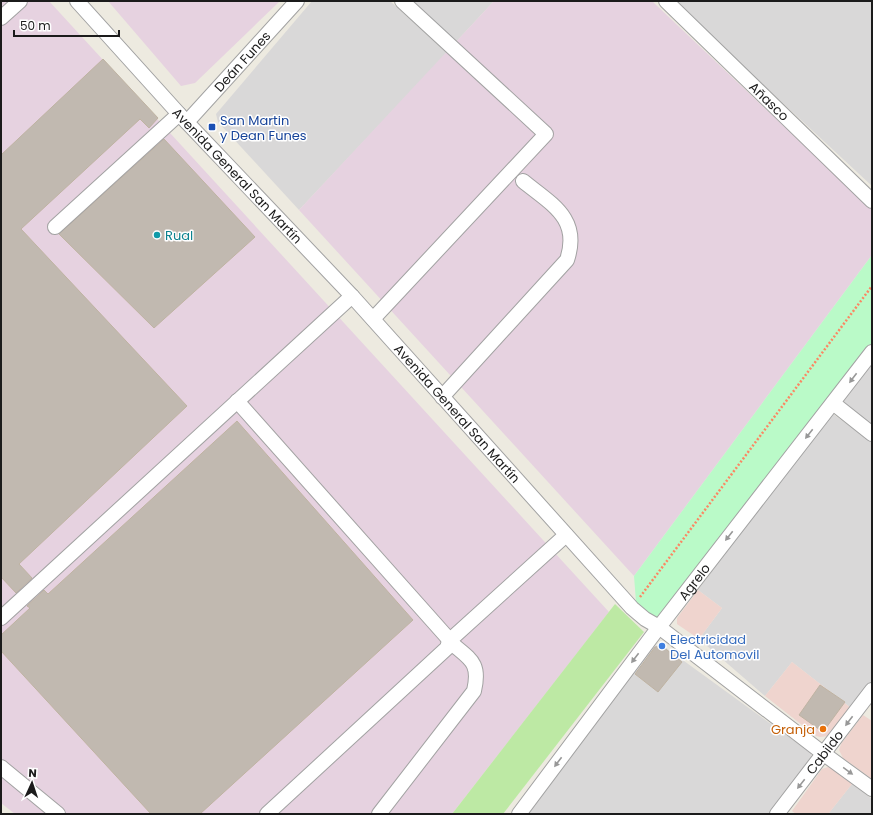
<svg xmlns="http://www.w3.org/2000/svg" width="873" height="815" viewBox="0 0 873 815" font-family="Poppins,sans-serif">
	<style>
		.residential { fill: #d9d8d8 }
		.commercial { fill: #efd4ce }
		.industrial { fill: #e6d2e0 }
		.grass { fill: #bde9a4 }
		.park { fill: #bafac8 }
		.building { fill: #c1b9b0; stroke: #bfb3a2 }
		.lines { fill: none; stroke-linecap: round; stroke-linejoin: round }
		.minor-casing { stroke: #a2a2a2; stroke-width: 16 }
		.path { stroke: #fb8763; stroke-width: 2.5; stroke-dasharray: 2 2; stroke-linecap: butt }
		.minor { stroke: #fff; stroke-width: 14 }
		.oneway { fill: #989898 }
		.transit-dot { fill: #1a4fb4; stroke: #fff; stroke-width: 1.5 }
		.culture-dot { fill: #0f9aa8; stroke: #fff; stroke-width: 1.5 }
		.shop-dot { fill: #3f7fe0; stroke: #fff; stroke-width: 1.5 }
		.food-dot { fill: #e8710a; stroke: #fff; stroke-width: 1.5 }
		.labels { text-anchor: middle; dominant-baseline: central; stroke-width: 3; stroke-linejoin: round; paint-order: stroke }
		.street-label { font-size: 13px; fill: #1b1b1b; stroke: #fff }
		.transit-label { font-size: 13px; fill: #164399; stroke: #fff; text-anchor: start }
		.culture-label { font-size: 13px; fill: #0d838f; stroke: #fff; text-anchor: start }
		.shop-label { font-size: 13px; fill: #366cbe; stroke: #fff; text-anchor: start }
		.food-label { font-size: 13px; fill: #c56008; stroke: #fff; text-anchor: end }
	</style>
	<rect width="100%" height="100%" fill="#edeae0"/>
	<g class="residential">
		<path d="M312 1H390L447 53 299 210 218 122 216 114Z"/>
		<path d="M411 1H494L455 43Z"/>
		<path d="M673 1H872V186Z"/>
		<path d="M872 358V425L845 404 843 399Z"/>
		<path d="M833 414 872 442V680L851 708 792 662 765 696 699 639 722 608 698 590 824 419 828 416Z"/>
		<path d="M662 645 811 753 812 758 770 814H523L652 646Z"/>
		<path d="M852 784 872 799V814H830L829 813Z"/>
	</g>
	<g class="commercial">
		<path d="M698 590 722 608 699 639 677 624V618Z"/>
		<path d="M792 662 851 708 829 736 820 737 816 736 765 696Z"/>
		<path d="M863 715 872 721V779L843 758 839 750 841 744Z"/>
		<path d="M828 767 833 769 852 784 829 813 830 814H796L792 811 822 769Z"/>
	</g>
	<g class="industrial">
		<path d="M1 1H49L609 612 452 814H15L1 803Z"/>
		<path d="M108 1H280L195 83 181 86Z"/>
		<path d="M494 1H652L872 210V255L634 576 299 210Z"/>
	</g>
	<path class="grass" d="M615 604 644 632 503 814H452Z"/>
	<path class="park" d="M872 255V344L667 613 661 618 653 617 636 602 634 576Z"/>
	<g class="building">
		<path d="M103 59 158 118 149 128 140 119 21 229 187 406 19 564 32 578 16 593 1 577V155Z"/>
		<path d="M164 139 255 237 154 328 59 234Z"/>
		<path d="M237 421 413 620 200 814H151L1 651V635L30 608 27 606 44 590 48 594Z"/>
		<path d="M662 646 682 662 658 692 635 674 655 647Z"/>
		<path d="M820 685 845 702 823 732 799 715Z"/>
	</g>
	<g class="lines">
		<g class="minor-casing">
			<g id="minor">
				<path id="s1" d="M77 1 179 114 352 296 632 608 645 619 659 627 824 754 872 789"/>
				<path id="s2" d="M666 1 872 201"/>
				<path d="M1 18 20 1"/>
				<path id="s3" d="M187 122 297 1"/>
				<path d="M55 227 179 114"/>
				<path d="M373 319 546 134 402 1"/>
				<path d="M442 397 567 260C581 218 551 204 523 181"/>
				<path d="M237 401 446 636 449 641 447 648 267 814"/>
				<path d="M833 403 872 434"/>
				<path d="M1 618 352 296"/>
				<path d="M1 767 58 814"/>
				<path d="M379 814 474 691C481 661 469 659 449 641L566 535"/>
				<path id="s4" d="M519 814 659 627 872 352"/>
				<path id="s5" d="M777 814 872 690"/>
			</g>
		</g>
		<path class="path" d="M640 597 872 286"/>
		<use href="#minor" class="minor"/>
	</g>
	<defs><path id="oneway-solid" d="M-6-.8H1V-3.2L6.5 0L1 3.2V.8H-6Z"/></defs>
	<g class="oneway">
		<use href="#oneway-solid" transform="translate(853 378) rotate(127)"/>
		<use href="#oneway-solid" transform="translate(809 434) rotate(128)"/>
		<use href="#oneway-solid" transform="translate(729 536) rotate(128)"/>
		<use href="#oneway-solid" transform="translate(635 658) rotate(127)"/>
		<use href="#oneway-solid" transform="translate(849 721) rotate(127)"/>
		<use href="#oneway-solid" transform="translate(558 762) rotate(127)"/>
		<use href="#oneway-solid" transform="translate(848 771) rotate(36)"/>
		<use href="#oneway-solid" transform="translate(801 784) rotate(128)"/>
	</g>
	<rect class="transit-dot" x="208" y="123" width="8" height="8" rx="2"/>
	<circle class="culture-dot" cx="157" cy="235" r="4"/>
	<circle class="shop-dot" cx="662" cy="646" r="4"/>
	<circle class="food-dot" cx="823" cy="729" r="4"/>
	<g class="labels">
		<g class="street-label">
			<text stroke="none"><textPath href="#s3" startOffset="82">Deán Funes</textPath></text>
			<text stroke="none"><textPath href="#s2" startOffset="144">Añasco</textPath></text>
			<text stroke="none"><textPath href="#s1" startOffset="237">Avenida General San Martín</textPath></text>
			<text stroke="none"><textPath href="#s1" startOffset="561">Avenida General San Martín</textPath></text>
			<text stroke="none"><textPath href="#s4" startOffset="291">Agrelo</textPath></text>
			<text stroke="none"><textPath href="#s5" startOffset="78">Cabildo</textPath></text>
		</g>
		<g class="transit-label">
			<text x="220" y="120">San Martin<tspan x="220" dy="15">y Dean Funes</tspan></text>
		</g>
		<g class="culture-label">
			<text x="165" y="235">Rual</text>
		</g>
		<g class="shop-label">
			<text x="670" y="639">Electricidad<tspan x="670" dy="15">Del Automovil</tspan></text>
		</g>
		<g class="food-label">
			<text x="815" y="729">Granja</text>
		</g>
	</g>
	<rect width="873" height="815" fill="none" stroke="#1b1b1b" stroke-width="4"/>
	<g transform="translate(32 783) rotate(3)" stroke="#ffffff" stroke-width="3" paint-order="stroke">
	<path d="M0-3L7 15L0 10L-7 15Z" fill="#1b1b1b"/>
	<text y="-6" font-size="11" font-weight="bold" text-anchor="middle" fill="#1b1b1b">N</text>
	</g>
	<path d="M14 30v6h105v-6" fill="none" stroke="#1b1b1b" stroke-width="2"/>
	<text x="20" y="30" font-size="12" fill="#1b1b1b" stroke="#ffffff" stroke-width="3" paint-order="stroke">50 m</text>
</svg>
